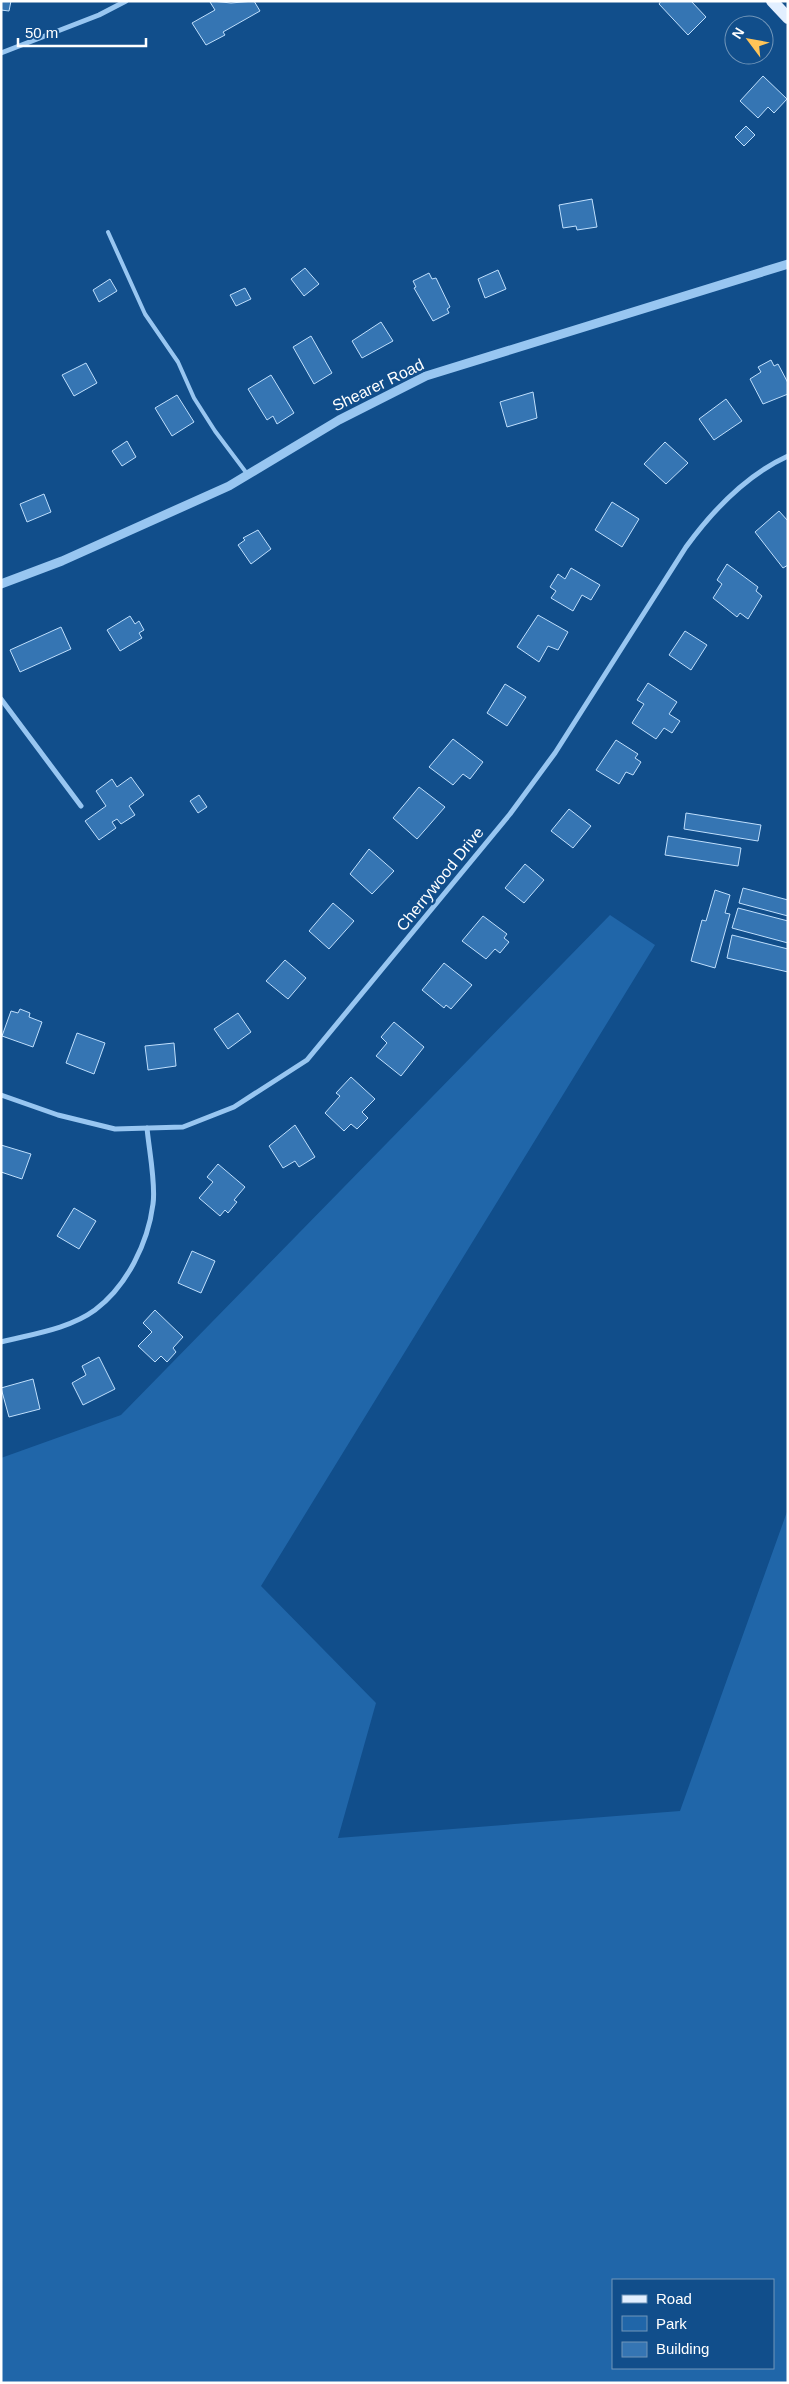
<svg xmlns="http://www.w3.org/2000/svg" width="789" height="2384" viewBox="0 0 789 2384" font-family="Helvetica,sans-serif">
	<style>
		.green { fill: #2066a9; fill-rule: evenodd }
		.building { fill: #3575b3; stroke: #bfdffd }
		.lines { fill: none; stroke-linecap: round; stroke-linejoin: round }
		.service { stroke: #98c6f1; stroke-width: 4 }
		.minor { stroke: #98c6f1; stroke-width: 5 }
		.tertiary { stroke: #98c6f1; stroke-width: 9 }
		.primary { stroke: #e2efff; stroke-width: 12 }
		.labels { text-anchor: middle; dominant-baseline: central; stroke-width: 5; stroke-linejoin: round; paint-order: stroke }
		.street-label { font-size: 16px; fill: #fff; stroke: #114e8b }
	</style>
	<rect width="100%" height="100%" fill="#114e8b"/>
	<path class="green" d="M610 915 655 945 261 1586 376 1703 338 1838 680 1811 788 1509V2383H1V1458L121 1415ZM613 2280H773V2368H613Z"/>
	<g class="building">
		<path d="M1 1H11L9 11 1 10Z"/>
		<path d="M212 1 231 3 254 1 260 11 223 32 225 35 206 45 192 23 215 10 210 2Z"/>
		<path d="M661 1H691L706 17 688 35 659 4Z"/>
		<path d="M763 76 787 99 774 113 768 107 758 118 740 101Z"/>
		<path d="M746 126 755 135 744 146 735 137Z"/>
		<path d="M592 199 597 227 577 230 576 226 563 228 559 205Z"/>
		<path d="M305 268 319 284 304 296 291 279Z"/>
		<path d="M498 270 506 289 485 298 478 279Z"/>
		<path d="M429 273 432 279 436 278 450 307 447 309 449 313 433 321 414 288 416 287 413 281Z"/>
		<path d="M110 279 117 291 99 302 93 290Z"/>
		<path d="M245 288 251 299 236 306 230 295Z"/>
		<path d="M381 322 393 341 362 358 352 341Z"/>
		<path d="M311 336 332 373 314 384 293 347Z"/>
		<path d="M771 360 774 366 778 364 788 383V394L763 404 750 379 761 372 758 367Z"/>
		<path d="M86 363 97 383 74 396 62 375Z"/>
		<path d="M271 375 294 413 277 424 273 416 267 420 248 389Z"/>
		<path d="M533 392 537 418 507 427 500 402Z"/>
		<path d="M177 395 194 422 172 436 155 408Z"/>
		<path d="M726 399 742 421 714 440 699 419Z"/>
		<path d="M127 441 136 457 122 466 112 451Z"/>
		<path d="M665 442 688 463 666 484 644 464Z"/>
		<path d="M44 494 51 512 27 522 20 504Z"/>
		<path d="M612 502 639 519 622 547 595 530Z"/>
		<path d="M779 511 788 521V565L783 568 755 532Z"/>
		<path d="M258 530 271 549 251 564 238 545 245 540 243 538Z"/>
		<path d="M727 564 758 587 756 591 762 596 748 619 740 613 737 617 713 598 722 584 717 580Z"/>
		<path d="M571 568 600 585 591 600 582 595 573 611 551 598 556 591 550 587 558 574 565 579Z"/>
		<path d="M538 615 568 632 558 650 548 646 539 662 517 647Z"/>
		<path d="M130 616 135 624 139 621 144 630 139 633 142 638 120 651 107 630Z"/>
		<path d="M61 627 71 649 20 672 10 650Z"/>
		<path d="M685 631 707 645 691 670 669 655Z"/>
		<path d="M648 683 677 702 669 714 680 721 672 733 664 728 656 739 632 723 644 704 637 700Z"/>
		<path d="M505 684 526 697 507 726 487 713Z"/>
		<path d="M453 739 483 762 470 779 463 774 453 785 429 767Z"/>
		<path d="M616 740 638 754 635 758 641 762 633 775 626 772 619 784 596 770Z"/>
		<path d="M131 777 144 795 129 806 135 815 121 824 117 819 112 822 116 828 99 840 85 821 106 806 96 791 112 779 117 787Z"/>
		<path d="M419 787 445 807 417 839 393 818Z"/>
		<path d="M199 795 207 807 198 813 190 801Z"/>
		<path d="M569 809 591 826 573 848 551 831Z"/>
		<path d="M686 813 761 825 758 841 684 829Z"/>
		<path d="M668 836 741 848 738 866 665 855Z"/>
		<path d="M369 849 394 871 372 894 350 874Z"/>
		<path d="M525 864 544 880 524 903 505 888Z"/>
		<path d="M743 888 788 900V916L739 903Z"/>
		<path d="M715 890 730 895 725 913 730 914 715 968 691 961 702 920 706 921Z"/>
		<path d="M333 903 354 921 329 949 309 931Z"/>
		<path d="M738 908 788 921V943L732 928Z"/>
		<path d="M483 916 507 934 504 938 509 942 500 953 495 949 486 959 462 941Z"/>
		<path d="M732 935 788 949V972L727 958Z"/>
		<path d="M285 960 306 978 288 999 266 981Z"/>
		<path d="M444 963 472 985 451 1009 446 1005 444 1008 422 990Z"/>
		<path d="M20 1009 30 1013 29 1017 42 1022 33 1047 2 1036 11 1011 18 1013Z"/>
		<path d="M238 1013 251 1032 228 1049 214 1029Z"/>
		<path d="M394 1022 424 1047 401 1076 376 1056 387 1043 381 1037Z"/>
		<path d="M77 1033 105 1043 94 1074 66 1063Z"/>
		<path d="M174 1043 176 1066 148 1070 145 1046Z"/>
		<path d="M351 1077 375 1099 362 1112 368 1118 357 1129 351 1124 344 1131 325 1113 340 1096 336 1093Z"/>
		<path d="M295 1125 315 1157 299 1167 295 1161 283 1168 269 1146Z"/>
		<path d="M1 1145 31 1154 22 1179 1 1172Z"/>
		<path d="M218 1164 245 1187 234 1200 237 1202 228 1213 225 1210 220 1216 199 1198 213 1182 207 1177Z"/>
		<path d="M74 1208 96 1221 79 1249 57 1236Z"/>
		<path d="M192 1251 215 1261 201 1293 178 1283Z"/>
		<path d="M155 1310 183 1337 173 1348 176 1352 167 1362 161 1356 155 1362 138 1346 152 1332 143 1323Z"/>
		<path d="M99 1357 115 1389 83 1405 72 1383 86 1375 82 1366Z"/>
		<path d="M33 1379 40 1409 9 1417 1 1388Z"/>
	</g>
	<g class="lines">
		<path class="service" d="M108 232 145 314 178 362 194 398 215 431 248 475"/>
		<g class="minor">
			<path d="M1 53 99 15 126 1"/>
			<path d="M1 699 81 806"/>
			<path d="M1 1095 58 1115 115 1129 183 1127 234 1107 307 1060 510 814 555 753 686 547C713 510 746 475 788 456"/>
			<path d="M1 1342C32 1334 69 1329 95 1310 127 1286 148 1243 153 1204 156 1184 149 1150 147 1128"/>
		</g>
		<path class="tertiary" d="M1 584 62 561 229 486 339 420 426 376 788 264"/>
		<path class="primary" d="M772 1 788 18"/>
	</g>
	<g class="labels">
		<g class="street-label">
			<text transform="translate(378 385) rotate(-26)">Shearer Road</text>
			<text transform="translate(440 879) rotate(-51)">Cherrywood Drive</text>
		</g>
	</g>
	<rect width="789" height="2384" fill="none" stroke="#ffffff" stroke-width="5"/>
	<rect x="612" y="2279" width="162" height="90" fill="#114e8b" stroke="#7095b9"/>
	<rect x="622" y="2295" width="25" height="8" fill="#e2efff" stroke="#7095b9"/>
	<text x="656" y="2304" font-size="15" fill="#ffffff">Road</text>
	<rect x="622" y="2316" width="25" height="15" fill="#2066a9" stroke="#7095b9"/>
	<text x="656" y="2329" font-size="15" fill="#ffffff">Park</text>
	<rect x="622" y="2342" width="25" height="15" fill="#3575b3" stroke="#7095b9"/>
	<text x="656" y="2354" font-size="15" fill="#ffffff">Building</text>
	<g transform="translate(749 40) rotate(302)"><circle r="24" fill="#114e8b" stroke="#7095b9"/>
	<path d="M0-4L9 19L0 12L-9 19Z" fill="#ffc458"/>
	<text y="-8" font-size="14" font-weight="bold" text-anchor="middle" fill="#ffffff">N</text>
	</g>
	<path d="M18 38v8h128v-8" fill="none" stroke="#ffffff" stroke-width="2.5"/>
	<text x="25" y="38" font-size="15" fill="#ffffff" stroke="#114e8b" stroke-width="4" paint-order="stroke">50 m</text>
</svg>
